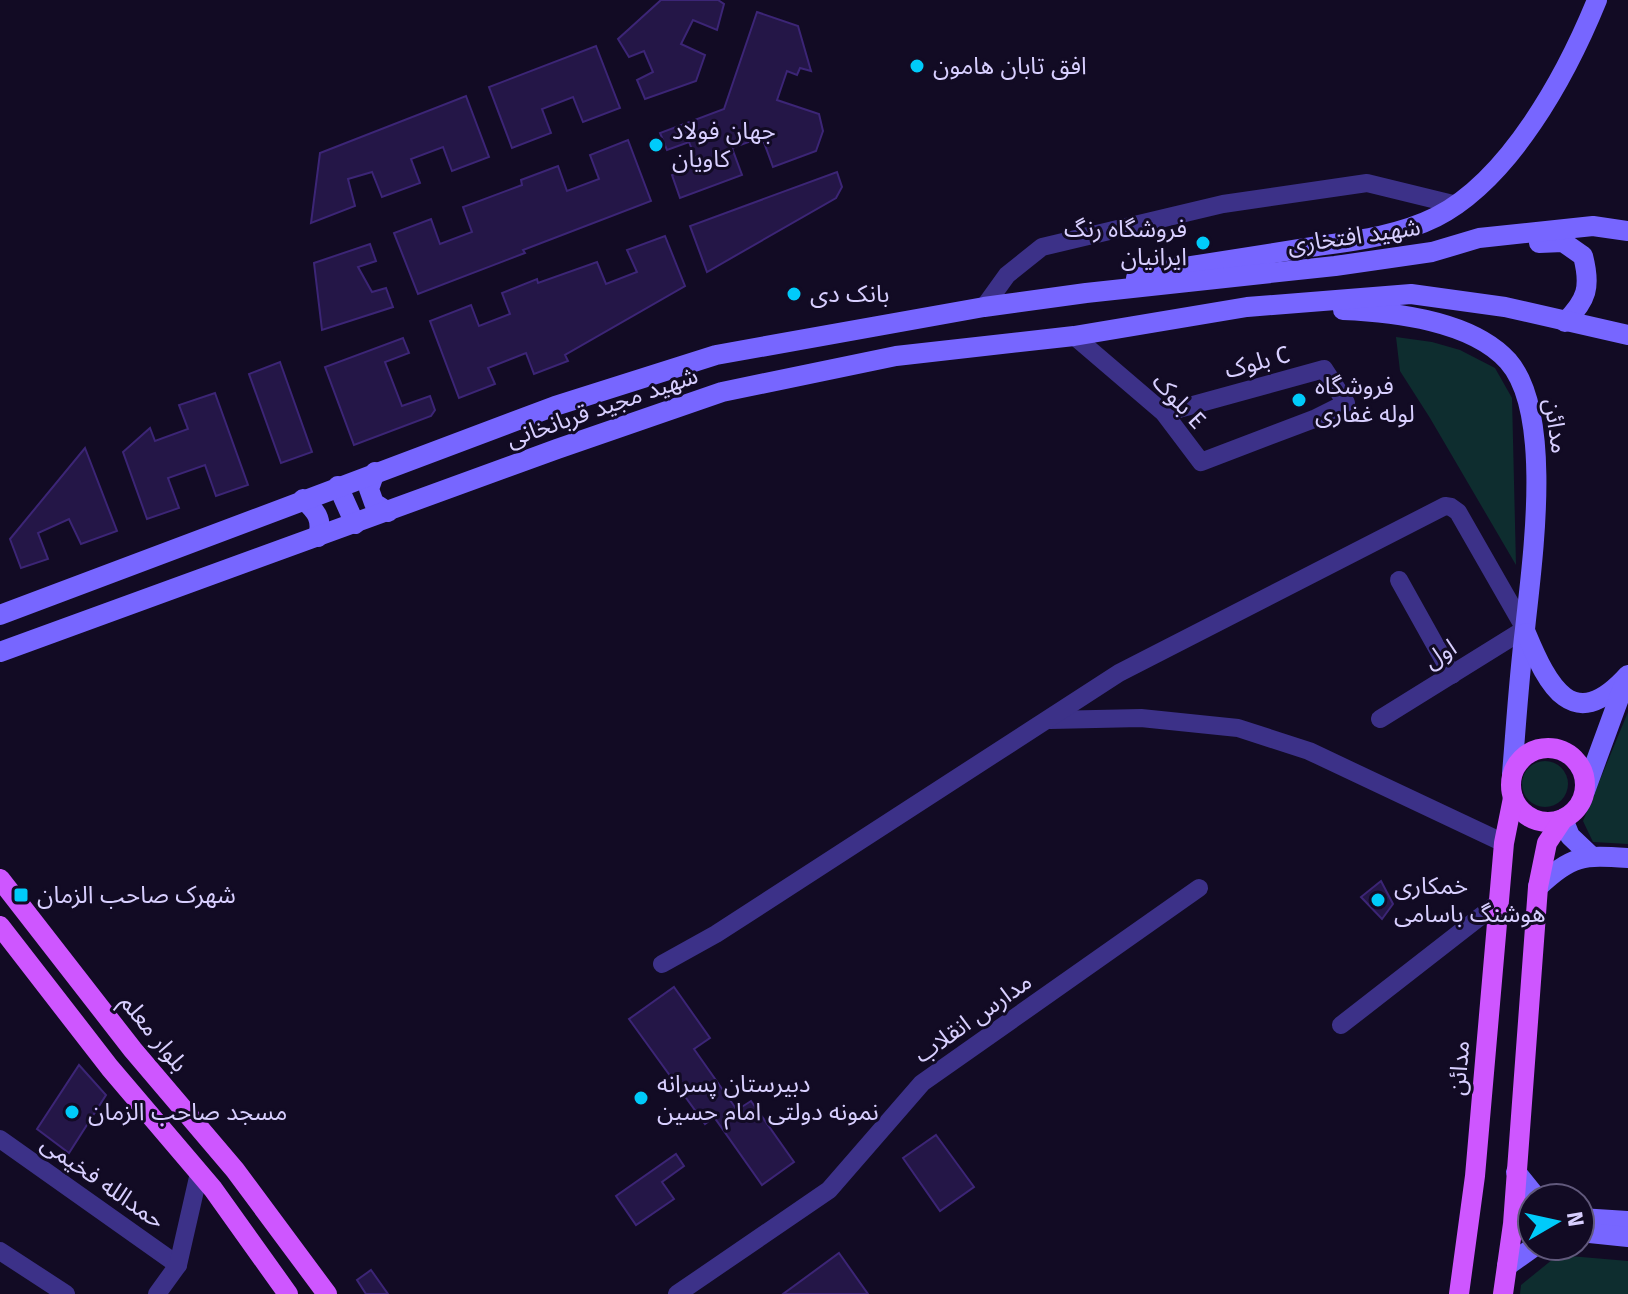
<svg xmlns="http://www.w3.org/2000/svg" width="1628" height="1294" viewBox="0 0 1628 1294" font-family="'Fira Sans','Noto Sans Arabic',sans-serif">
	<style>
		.green { fill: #0e2d2f }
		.building { fill: #241647; stroke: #3c2576; stroke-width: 2 }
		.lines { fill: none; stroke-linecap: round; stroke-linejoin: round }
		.street { stroke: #3c3188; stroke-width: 18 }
		.secondary { stroke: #76f; stroke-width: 20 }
		.primary { stroke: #ce56ff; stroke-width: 20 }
		.poi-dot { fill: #00cbfa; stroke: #120b24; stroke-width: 3 }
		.labels { text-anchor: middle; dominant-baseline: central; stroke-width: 6; stroke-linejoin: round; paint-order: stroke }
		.poi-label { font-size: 24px; fill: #d8cfff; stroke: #120b24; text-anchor: start }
		.street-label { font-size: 24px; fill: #d8cfff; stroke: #120b24 }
	</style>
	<rect width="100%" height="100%" fill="#120b24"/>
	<g class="green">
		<path d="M1396 337 1432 342 1460 350 1495 368 1512 398 1516 565 1430 418 1400 371Z"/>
		<path d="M1628 712V844L1593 842 1583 821Z"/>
		<circle cx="1545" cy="784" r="23"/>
		<path d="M1558 1255 1628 1261V1294H1520L1521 1285Z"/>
	</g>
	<g class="building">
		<path d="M661 0H718L724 4 717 30 693 20 681 44 705 55 696 81 645 99 637 80 653 72 644 51 629 57 618 39Z"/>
		<path d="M757 12 798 26 811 71 800 68 797 75 787 71 777 100 819 114 823 131 816 151 773 167 762 137 732 148 742 175 680 198 672 175 698 165 689 142 667 150 660 133 724 109Z"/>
		<path d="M596 46 620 108 583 122 573 97 542 109 551 133 512 148 489 87Z"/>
		<path d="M466 96 489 157 452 171 443 147 411 159 420 183 382 197 372 172 348 179 355 206 311 223 320 153Z"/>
		<path d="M628 140 651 201 523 250 525 253 418 294 394 233 431 219 440 244 472 232 463 207 522 185 521 180 558 166 567 191 599 179 590 155Z"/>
		<path d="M837 172 842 187 836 198 707 272 690 226Z"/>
		<path d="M665 236 685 286 565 355 568 361 534 374 526 353 488 368 495 384 459 398 430 321 471 305 479 326 510 314 502 293 537 279 538 283 597 262 606 284 637 272 627 250Z"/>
		<path d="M370 244 376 261 358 267 372 292 386 288 393 307 322 330 314 263Z"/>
		<path d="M403 338 409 353 385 362 402 406 430 396 435 410 431 416 354 445 325 367Z"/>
		<path d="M280 362 312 452 281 463 249 374Z"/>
		<path d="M215 393 248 485 216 496 205 465 168 478 179 508 147 519 123 452 150 428 155 441 188 429 179 405Z"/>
		<path d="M85 448 117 531 81 544 69 519 38 533 48 559 21 568 10 539Z"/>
		<path d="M1381 881 1393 904 1382 919 1361 897Z"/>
		<path d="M674 987 710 1038 694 1049 737 1110 751 1101 794 1162 762 1185 714 1117 705 1124 629 1019Z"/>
		<path d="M79 1065 106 1095 69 1153 37 1129Z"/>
		<path d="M936 1135 974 1187 940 1211 903 1158Z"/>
		<path d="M676 1154 684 1166 662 1182 674 1199 636 1225 616 1196Z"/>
		<path d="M839 1253 868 1294H783Z"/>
		<path d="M371 1270 388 1294H366L357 1280Z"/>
	</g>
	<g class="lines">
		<g class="street">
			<path d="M984 307 1007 275 1042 247 1223 204 1367 183 1457 205"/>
			<path d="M1074 336 1164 413 1201 462 1314 419 1346 403 1324 369 1164 413"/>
			<path d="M1399 580 1452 675"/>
			<path d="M1050 720 1141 718 1238 728 1309 751 1504 843"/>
			<path d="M662 964 716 934 1119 673 1445 506 1451 507 1458 512 1525 629 1380 719"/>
			<path d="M1341 1025 1499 902"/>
			<path d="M0 1139 178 1265"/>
			<path d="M0 1251 66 1294"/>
			<path d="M157 1294 178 1265 199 1173"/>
			<path d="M677 1294 829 1190 922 1083 1199 888"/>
		</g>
		<g class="secondary">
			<path d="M1539 243 1563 242 1583 256C1591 287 1587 300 1565 322"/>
			<path d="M1136 278 1166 270C1215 262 1263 255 1311 247 1353 241 1398 236 1436 217 1510 179 1566 76 1597 0"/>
			<path d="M1343 310C1394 312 1472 321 1508 361 1554 413 1532 562 1525 629 1519 677 1516 726 1512 774"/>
			<path d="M375 472 369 489 374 503 388 512"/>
			<path d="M338 486 355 524"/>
			<path d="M303 499C316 511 323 519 318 537"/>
			<path d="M0 615 555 406 716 355 984 307 1086 293 1335 266 1432 252 1479 238 1593 226 1628 231"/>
			<path d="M1526 633C1548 686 1573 736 1628 675"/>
			<path d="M0 652 557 449 722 392 896 356 1074 336 1247 307 1411 294 1505 307 1628 335"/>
			<path d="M1585 791 1625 682"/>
			<path d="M1563 819 1570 836 1590 855"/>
			<path d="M1538 887C1573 855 1582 855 1628 858"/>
			<path d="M1516 1172 1537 1198"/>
			<path d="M1580 1218 1628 1221"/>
			<path d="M1580 1232 1628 1237"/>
			<path d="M1507 1266 1535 1246"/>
		</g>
		<g class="primary">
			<circle cx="1548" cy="785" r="37"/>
			<path d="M0 879 133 1050 235 1170 327 1294"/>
			<path d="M0 926 110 1068 213 1189 288 1294"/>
			<path d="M1459 1294 1475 1176 1504 843 1513 798"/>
			<path d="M1503 1294 1513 1224 1538 887 1547 843 1563 819"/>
		</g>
	</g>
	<g class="poi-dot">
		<circle cx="917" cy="66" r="8"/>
		<circle cx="656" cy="145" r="8"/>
		<circle cx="1203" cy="243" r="8"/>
		<circle cx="794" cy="294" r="8"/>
		<circle cx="1299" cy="400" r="8"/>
		<rect x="13" y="887" width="16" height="16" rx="4"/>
		<circle cx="1378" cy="900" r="8"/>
		<circle cx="641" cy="1098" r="8"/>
		<circle cx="72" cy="1112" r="8"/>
	</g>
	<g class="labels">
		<g class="poi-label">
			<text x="933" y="66">افق تابان هامون</text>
			<text x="672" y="131">جهان فولاد<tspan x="672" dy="28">کاویان</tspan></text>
			<text x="1187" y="229" text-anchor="end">فروشگاه رنگ<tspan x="1187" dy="28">ایرانیان</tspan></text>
			<text x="810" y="294">بانک دی</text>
			<text x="1315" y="386">فروشگاه<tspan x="1315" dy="28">لوله غفاری</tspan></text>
			<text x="1394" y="886">خمکاری<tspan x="1394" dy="28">هوشنگ باسامی</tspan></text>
			<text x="37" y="895">شهرک صاحب الزمان</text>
			<text x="657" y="1084">دبیرستان پسرانه<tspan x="657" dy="28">نمونه دولتی امام حسین</tspan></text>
			<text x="88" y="1112">مسجد صاحب الزمان</text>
		</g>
		<g class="street-label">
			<text transform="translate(1354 236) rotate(-8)">شهید افتخاری</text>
			<text transform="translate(1257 362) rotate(-15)">بلوک C</text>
			<text transform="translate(1179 401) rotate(47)">بلوک E</text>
			<text transform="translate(602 407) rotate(-19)">شهید مجید قربانخانی</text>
			<text transform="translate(1556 426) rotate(82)">مدائن</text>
			<text transform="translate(1440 654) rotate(-32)">اول</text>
			<text transform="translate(973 1018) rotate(-35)">مدارس انقلاب</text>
			<text transform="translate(154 1033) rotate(51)">بلوار معلم</text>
			<text transform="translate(1459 1068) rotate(-85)">مدائن</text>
			<text transform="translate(103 1182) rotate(35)">حمدالله فخیمی</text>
		</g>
	</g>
	<g transform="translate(1556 1222) rotate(81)"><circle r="38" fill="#120b24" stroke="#61597c" stroke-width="2"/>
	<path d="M0-6L14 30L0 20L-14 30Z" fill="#00cbfa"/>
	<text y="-12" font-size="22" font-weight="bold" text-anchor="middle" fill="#d8cfff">N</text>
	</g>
</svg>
